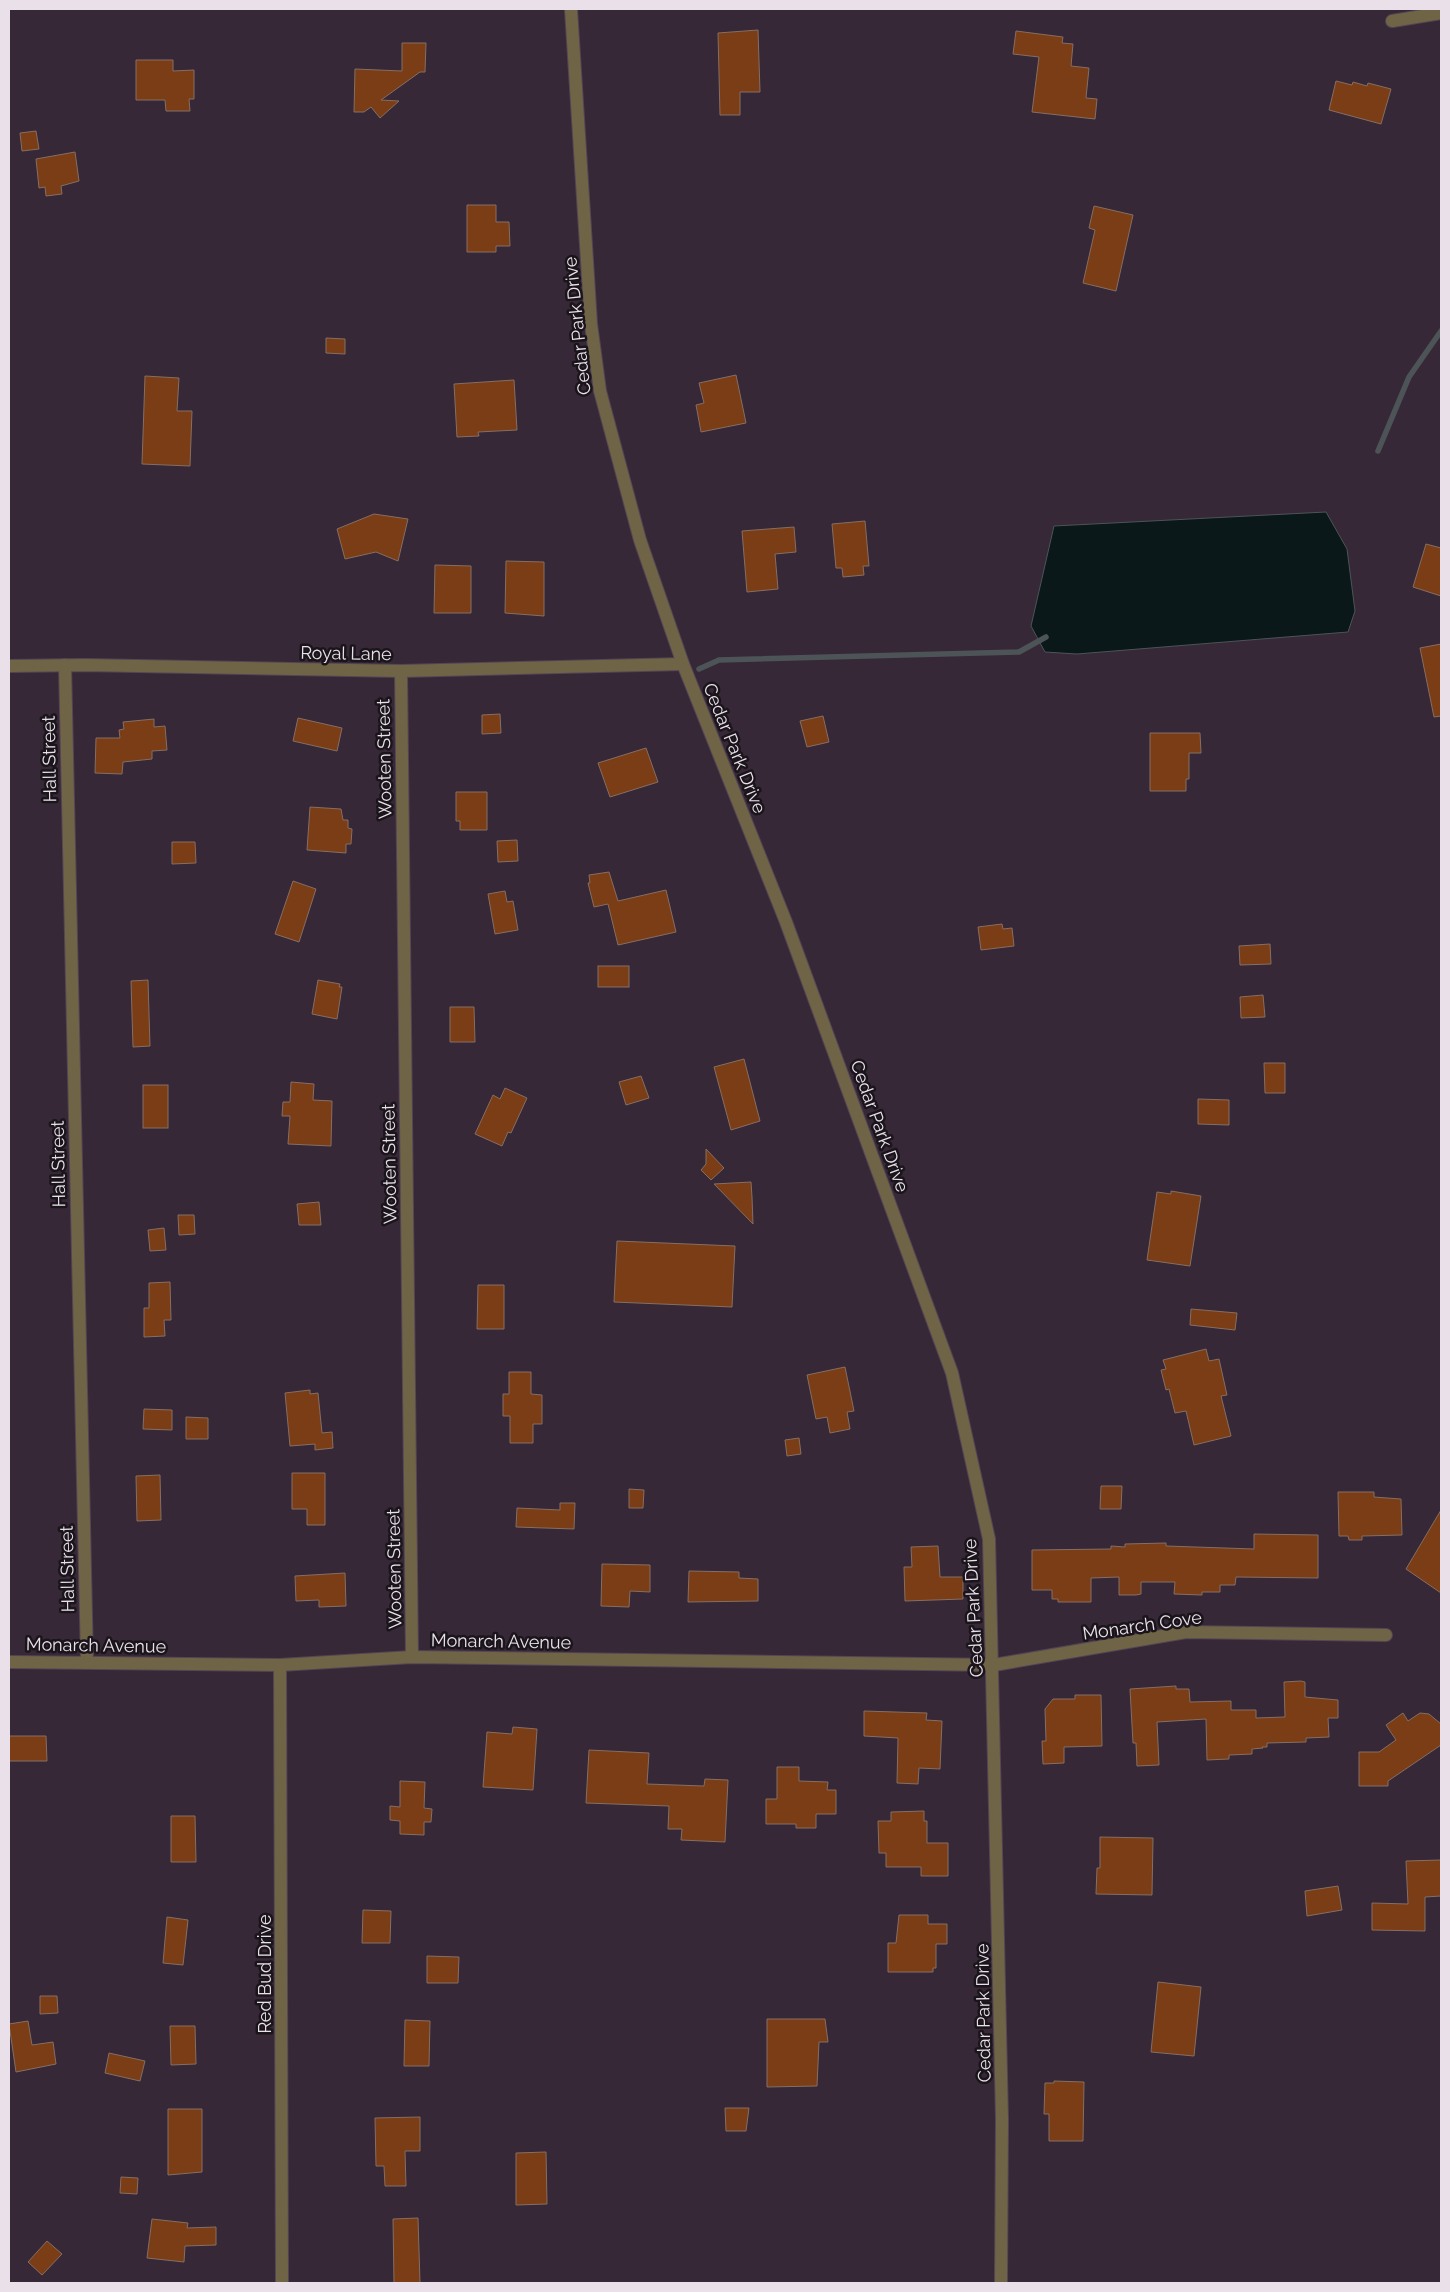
<svg xmlns="http://www.w3.org/2000/svg" width="1450" height="2292" viewBox="0 0 1450 2292" font-family="Raleway,sans-serif">
	<style>
		.water { fill: #0a181a; stroke: #4d5458 }
		.lines { fill: none; stroke-linecap: round; stroke-linejoin: round }
		.stream { stroke: #4d5458; stroke-width: 5.5 }
		.building { fill: #7b3d15; stroke: #856e63 }
		.minor-casing { stroke: #544554; stroke-width: 14 }
		.minor { stroke: #706447; stroke-width: 12 }
		.labels { text-anchor: middle; dominant-baseline: central; stroke-width: 5; stroke-linejoin: round; paint-order: stroke }
		.street-label { font-size: 18px; fill: #eae0ea; stroke: #1a141b }
	</style>
	<rect width="100%" height="100%" fill="#372838"/>
	<path class="water" d="M1326 512 1347 549 1355 611 1348 632 1077 654 1045 652 1031 626 1054 526Z"/>
	<g class="lines">
		<g class="stream">
			<path d="M1378 451 1409 377 1441 331"/>
			<path d="M699 669 719 660 1019 652 1046 637"/>
		</g>
	</g>
	<g class="building">
		<path d="M758 30 760 92H740V115H720L718 33Z"/>
		<path d="M1016 31 1063 37 1062 43 1073 44 1071 66 1089 68 1086 98 1097 99 1095 119 1032 112 1039 57 1013 54Z"/>
		<path d="M402 43H426L425 72H420L381 100 399 101 380 118 371 107 364 112H354L355 69 402 71Z"/>
		<path d="M136 60H173V71L194 70V99H189L190 111H166L165 100H136Z"/>
		<path d="M1336 81 1352 85 1353 82 1367 86 1368 83 1391 89 1381 124 1329 110Z"/>
		<path d="M36 131 39 149 22 151 20 133Z"/>
		<path d="M75 152 79 181 61 186 62 194 46 196 45 187 39 188 36 159Z"/>
		<path d="M467 205H496V222H509L510 246H496V252H467Z"/>
		<path d="M1094 206 1133 215 1116 291 1083 283 1095 230 1089 228Z"/>
		<path d="M326 338 345 339V354L326 353Z"/>
		<path d="M736 375 746 423 701 432 696 405 704 403 699 383Z"/>
		<path d="M145 376 179 378 177 411H192L190 466 142 464Z"/>
		<path d="M514 380 517 430 478 432 479 436 457 437 454 384Z"/>
		<path d="M374 514 408 519 398 561 376 552 345 559 337 529Z"/>
		<path d="M865 521 869 566H863L864 575 843 577 842 568H836L832 524Z"/>
		<path d="M794 527 796 552 775 554 778 589 747 592 742 531Z"/>
		<path d="M1426 544 1441 548V596L1413 587Z"/>
		<path d="M506 561 544 562V616L505 613Z"/>
		<path d="M435 565 471 566V613H434Z"/>
		<path d="M1441 644V716L1434 717 1420 648Z"/>
		<path d="M500 714 501 733 482 734V715Z"/>
		<path d="M823 716 829 742 807 747 800 721Z"/>
		<path d="M298 718 342 728 337 751 293 741Z"/>
		<path d="M154 719V727L165 726 167 750 152 751V759L123 762 122 774 95 773 96 738H120L119 730 124 729 123 722Z"/>
		<path d="M1150 733H1200L1201 753H1189V779H1186V791H1150Z"/>
		<path d="M646 748 658 782 610 797 598 763Z"/>
		<path d="M456 792H487V830H460V821H456Z"/>
		<path d="M310 807 341 809 343 820H348V828L352 829 351 844H346V853L307 850Z"/>
		<path d="M517 840 518 861 498 862 497 841Z"/>
		<path d="M172 842H195L196 863 172 864Z"/>
		<path d="M609 872 618 901 666 890 676 932 618 945 608 904 594 907 588 883H590L589 875Z"/>
		<path d="M293 881 316 889 299 942 275 934Z"/>
		<path d="M505 891 507 902 513 901 518 930 495 934 488 894Z"/>
		<path d="M1002 924 1003 929 1012 928 1014 946 981 950 978 927Z"/>
		<path d="M1270 944 1271 964 1240 965 1239 946Z"/>
		<rect x="598" y="966" width="31" height="21"/>
		<path d="M148 980 150 1046 133 1047 131 981Z"/>
		<path d="M318 980 340 984 339 987H342L337 1019 312 1014Z"/>
		<path d="M1263 995 1265 1017 1241 1018 1240 997Z"/>
		<path d="M450 1007H474L475 1042H450Z"/>
		<path d="M744 1059 760 1121 731 1130 714 1067Z"/>
		<path d="M1264 1063H1285V1093H1265Z"/>
		<path d="M641 1076 649 1098 626 1105 619 1082Z"/>
		<path d="M291 1082 314 1084 313 1100 332 1101 331 1146 288 1144 290 1116H282L283 1102H290Z"/>
		<rect x="143" y="1085" width="25" height="43"/>
		<path d="M505 1088 527 1098 511 1133 508 1132 502 1146 475 1134 493 1095 500 1099Z"/>
		<path d="M1198 1099 1229 1100V1125L1198 1124Z"/>
		<path d="M706 1149 724 1168 711 1180 701 1170 706 1164Z"/>
		<path d="M751 1182 752 1197 753 1224 714 1184Z"/>
		<path d="M1171 1191 1201 1196 1190 1266 1147 1260 1157 1192 1171 1194Z"/>
		<path d="M319 1202 321 1225H299L297 1204Z"/>
		<path d="M178 1215H194L195 1234 179 1235Z"/>
		<path d="M164 1228 166 1250 150 1251 148 1230Z"/>
		<path d="M617 1241 735 1246 732 1307 614 1302Z"/>
		<path d="M170 1282 171 1320H164L165 1336 144 1337V1308H149V1283Z"/>
		<path d="M478 1285H504V1329H477Z"/>
		<path d="M1191 1309 1237 1313 1235 1330 1190 1325Z"/>
		<path d="M1206 1349 1209 1361 1219 1359 1227 1395 1221 1396 1231 1436 1194 1445 1186 1411 1175 1413 1169 1389 1166 1390 1161 1370 1166 1369 1163 1360Z"/>
		<path d="M845 1367 854 1411 847 1412 850 1429 830 1433 827 1417 816 1419 807 1375Z"/>
		<path d="M509 1372H531V1394L542 1395V1424H533V1443H510V1416H503V1394H509Z"/>
		<path d="M310 1390V1394L318 1393 322 1433 332 1432 333 1448 315 1450V1444L290 1446 285 1393Z"/>
		<path d="M144 1409 172 1410V1430L143 1429Z"/>
		<path d="M186 1417 208 1418V1439H186Z"/>
		<path d="M799 1438 801 1454 787 1456 785 1440Z"/>
		<path d="M292 1473H325V1525H307V1509H292Z"/>
		<path d="M160 1475 161 1520 137 1521 136 1476Z"/>
		<path d="M1101 1486H1122L1121 1509H1100Z"/>
		<path d="M629 1489 644 1490 643 1508H629Z"/>
		<path d="M1338 1492H1374V1497L1401 1499 1402 1535 1362 1536V1540H1349L1348 1536H1339Z"/>
		<path d="M560 1503H575L574 1529 516 1527 517 1508 560 1510Z"/>
		<path d="M1441 1510V1593L1406 1569Z"/>
		<path d="M1254 1534 1318 1535V1578L1236 1577 1235 1585H1220V1592H1202V1595L1174 1594 1175 1582H1141V1594L1136 1595H1119V1577L1091 1578V1602H1058V1599H1052V1590H1032V1550L1111 1549V1546L1125 1547V1544L1166 1543V1546L1254 1549Z"/>
		<path d="M938 1546 940 1577H963V1599L905 1601 904 1567H912L911 1547Z"/>
		<path d="M602 1564 650 1565V1592L630 1591 629 1607 601 1606Z"/>
		<path d="M689 1571 739 1572V1578L758 1579V1601L688 1602Z"/>
		<path d="M345 1573 346 1606 319 1607V1600L296 1601 295 1576Z"/>
		<path d="M1301 1681 1305 1682V1697L1338 1700V1718H1328L1329 1737 1306 1738V1742L1267 1743V1747H1262L1263 1748 1252 1749V1754L1229 1755V1759L1207 1760 1206 1719 1157 1722 1159 1765 1137 1766 1136 1743H1133L1130 1689 1176 1686V1689H1189L1190 1702 1231 1701V1710H1256V1718L1285 1717 1284 1682Z"/>
		<path d="M1075 1695H1101L1102 1746 1064 1747V1763L1043 1764 1042 1741H1046L1045 1709 1053 1699H1075Z"/>
		<path d="M864 1711 927 1713 926 1720 942 1721 940 1769 919 1768 918 1784 897 1783 898 1738 864 1736Z"/>
		<path d="M1403 1713 1408 1721 1420 1713 1429 1714 1441 1724V1745L1388 1781V1786H1359V1752H1379L1396 1740 1386 1725Z"/>
		<path d="M513 1727 537 1729 533 1790 483 1787 487 1732 512 1734Z"/>
		<path d="M9 1736H46L47 1761H9Z"/>
		<path d="M589 1750 649 1753 647 1784 704 1786 705 1779 728 1780 725 1842 681 1840 682 1829H668L669 1806 586 1803Z"/>
		<path d="M777 1767H799V1781L828 1782 827 1790H836V1814H816V1828H796V1824H766V1799H777Z"/>
		<path d="M400 1781 425 1782 424 1808 432 1809 431 1822H424V1835L400 1834V1821L390 1820V1806L400 1807Z"/>
		<path d="M924 1811V1821H927V1843H948V1876H921V1867H886V1853H879L878 1821H891V1812Z"/>
		<path d="M171 1816H195L196 1862H171Z"/>
		<path d="M1100 1837 1153 1838 1152 1895 1096 1894 1097 1868H1100Z"/>
		<path d="M1441 1860V1896L1425 1897V1931L1372 1930V1903L1408 1904 1406 1861Z"/>
		<path d="M1338 1886 1342 1910 1307 1916 1305 1891Z"/>
		<path d="M363 1910 391 1911 390 1943H362Z"/>
		<path d="M899 1915H928V1924H947V1944H936V1968H933V1972H888V1943H896Z"/>
		<path d="M167 1917 188 1920 183 1965 163 1963Z"/>
		<path d="M427 1956 459 1957 458 1983H427Z"/>
		<path d="M1158 1982 1201 1987 1194 2056 1151 2052Z"/>
		<path d="M40 1996H57L58 2013 40 2014Z"/>
		<path d="M767 2019H825L828 2042H819L817 2086 767 2087Z"/>
		<path d="M405 2020 430 2021 429 2066H404Z"/>
		<path d="M28 2021 32 2045 53 2042 56 2064 16 2072 9 2024Z"/>
		<path d="M170 2026H195L196 2064 171 2065Z"/>
		<path d="M109 2053 145 2061 140 2081 105 2073Z"/>
		<path d="M1054 2081 1084 2082 1083 2141H1049V2114H1044L1045 2083H1054Z"/>
		<path d="M725 2108H749L746 2131H726Z"/>
		<path d="M168 2109H202V2172L168 2175Z"/>
		<path d="M420 2117V2151H405L406 2186H385L384 2166H376L375 2118Z"/>
		<path d="M546 2152 547 2204 516 2205V2153Z"/>
		<path d="M121 2177 138 2178 137 2194 120 2193Z"/>
		<path d="M418 2218 420 2283H394L393 2219Z"/>
		<path d="M152 2219 188 2223 187 2228 216 2227V2245L185 2246 184 2262 147 2258Z"/>
		<path d="M47 2241 62 2254 42 2275 28 2262Z"/>
	</g>
	<g class="lines">
		<g class="minor-casing">
			<g id="minor">
				<path d="M571 9 591 324 600 391 640 540 683 664 786 922 952 1373 989 1539 1002 2119 1001 2283"/>
				<path d="M1392 21 1441 13"/>
				<path d="M65 665 87 1661"/>
				<path d="M9 666 85 665 401 671 683 664"/>
				<path d="M401 671 412 1657"/>
				<path d="M9 1662 280 1665 412 1657 994 1665 1186 1632 1386 1635"/>
				<path d="M280 1665 282 2283"/>
			</g>
		</g>
		<use href="#minor" class="minor"/>
	</g>
	<g class="labels">
		<g class="street-label">
			<text transform="translate(577 326) rotate(-96)">Cedar Park Drive</text>
			<text transform="translate(346 653) rotate(1)">Royal Lane</text>
			<text transform="translate(735 748) rotate(68)">Cedar Park Drive</text>
			<text transform="translate(49 759) rotate(-91)">Hall Street</text>
			<text transform="translate(384 759) rotate(-91)">Wooten Street</text>
			<text transform="translate(880 1126) rotate(70)">Cedar Park Drive</text>
			<text transform="translate(58 1164) rotate(-91)">Hall Street</text>
			<text transform="translate(389 1164) rotate(-91)">Wooten Street</text>
			<text transform="translate(67 1569) rotate(-91)">Hall Street</text>
			<text transform="translate(394 1569) rotate(-91)">Wooten Street</text>
			<text transform="translate(973 1608) rotate(-93)">Cedar Park Drive</text>
			<text transform="translate(1142 1625) rotate(-8)">Monarch Cove</text>
			<text transform="translate(501 1641) rotate(1)">Monarch Avenue</text>
			<text transform="translate(96 1645) rotate(1)">Monarch Avenue</text>
			<text transform="translate(264 1974) rotate(-90)">Red Bud Drive</text>
			<text transform="translate(983 2013) rotate(-91)">Cedar Park Drive</text>
		</g>
	</g>
	<rect width="1450" height="2292" fill="none" stroke="#eae0ea" stroke-width="20"/>
</svg>
